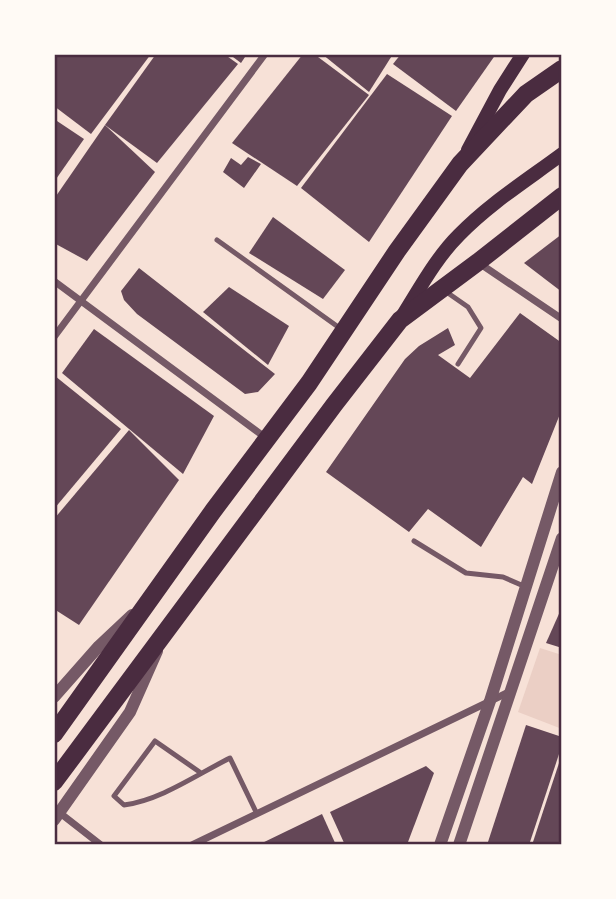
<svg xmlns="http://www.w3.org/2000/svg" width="616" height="899" viewBox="0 0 616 899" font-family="Figtree,sans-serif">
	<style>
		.green { fill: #ebcfc5 }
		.building { fill: #644757 }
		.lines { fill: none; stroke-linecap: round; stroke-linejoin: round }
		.service { stroke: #755966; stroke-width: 5 }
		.minor { stroke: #755966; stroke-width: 7 }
		.tertiary { stroke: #755966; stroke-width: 12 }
		.secondary { stroke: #4a2c40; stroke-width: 14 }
		.trunk { stroke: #4a2c40; stroke-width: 18 }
		.neatline { fill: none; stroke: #4a2c40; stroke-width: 2.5 }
	</style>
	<rect width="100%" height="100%" fill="#f7e1d7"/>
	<path class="green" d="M540 648 562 655V729L518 712Z"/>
	<g class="building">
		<path d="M54 54H151L91 134 54 106Z"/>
		<path d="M156 54H224L238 64 157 163 105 125Z"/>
		<path d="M229 54H247L241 63Z"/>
		<path d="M303 54H314L369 95 297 186 232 143Z"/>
		<path d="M322 54H393L369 92Z"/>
		<path d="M401 54H496L456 111 393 64Z"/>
		<path d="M387 74 452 116 369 242 301 188Z"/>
		<path d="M54 119 84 139 54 182Z"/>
		<path d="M105 125 155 172 87 261 54 243V199Z"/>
		<path d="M248 157 261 164 244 188 223 172 231 158 241 165Z"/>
		<path d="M273 217 345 270 323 299 249 253Z"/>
		<path d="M562 234V292L524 263Z"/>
		<path d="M139 268 266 367 275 374 258 392 245 394 137 314 124 300 121 291Z"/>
		<path d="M229 287 289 326 268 365 203 312Z"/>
		<path d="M520 313 562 343V409L532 484 523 477 481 547 428 509 409 532 326 472 405 359 419 346 448 328 455 345 438 355 470 378Z"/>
		<path d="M94 329 214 416 183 474 62 373Z"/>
		<path d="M55 376 121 429 54 509V377Z"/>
		<path d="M129 430 179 480 79 625 54 609V519Z"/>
		<path d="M562 607V648L546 643Z"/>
		<path d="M526 725 562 737V745L529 845H487Z"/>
		<path d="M561 757 562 845H532Z"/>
		<path d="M426 766 434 773 408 842 403 845H345L330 812Z"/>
		<path d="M322 814 336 845H258Z"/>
	</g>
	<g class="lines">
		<g class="service">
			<path d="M217 240 341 329"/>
			<path d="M445 291 468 307 481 328 458 364"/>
			<path d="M414 541 466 573 503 577 526 587"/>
			<path d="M201 773 155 741 114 796 124 805C161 800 196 775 230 758L257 814"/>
		</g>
		<g class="minor">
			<path d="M479 263 562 319"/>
			<path d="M54 281 266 438"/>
			<path d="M54 337 265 54"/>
			<path d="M60 813 101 845"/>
			<path d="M192 845 509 692"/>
		</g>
		<g class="tertiary">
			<path d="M54 697 99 646 132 615"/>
			<path d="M54 820 130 712 157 651"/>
			<path d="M440 845 490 701 562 472"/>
			<path d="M459 845 562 538"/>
		</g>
		<g class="secondary">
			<path d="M468 150 500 90 523 54"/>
			<path d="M403 315C420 288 436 258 459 235 489 204 527 180 562 154"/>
		</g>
		<g class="trunk">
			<path d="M54 734 213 511 309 383 397 251 460 164 526 94 562 69"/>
			<path d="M54 782 334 405 400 320 478 262 562 196"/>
		</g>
	</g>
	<rect width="616" height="899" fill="none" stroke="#fffaf5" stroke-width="112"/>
	<rect x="56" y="56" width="504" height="787" class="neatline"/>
</svg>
